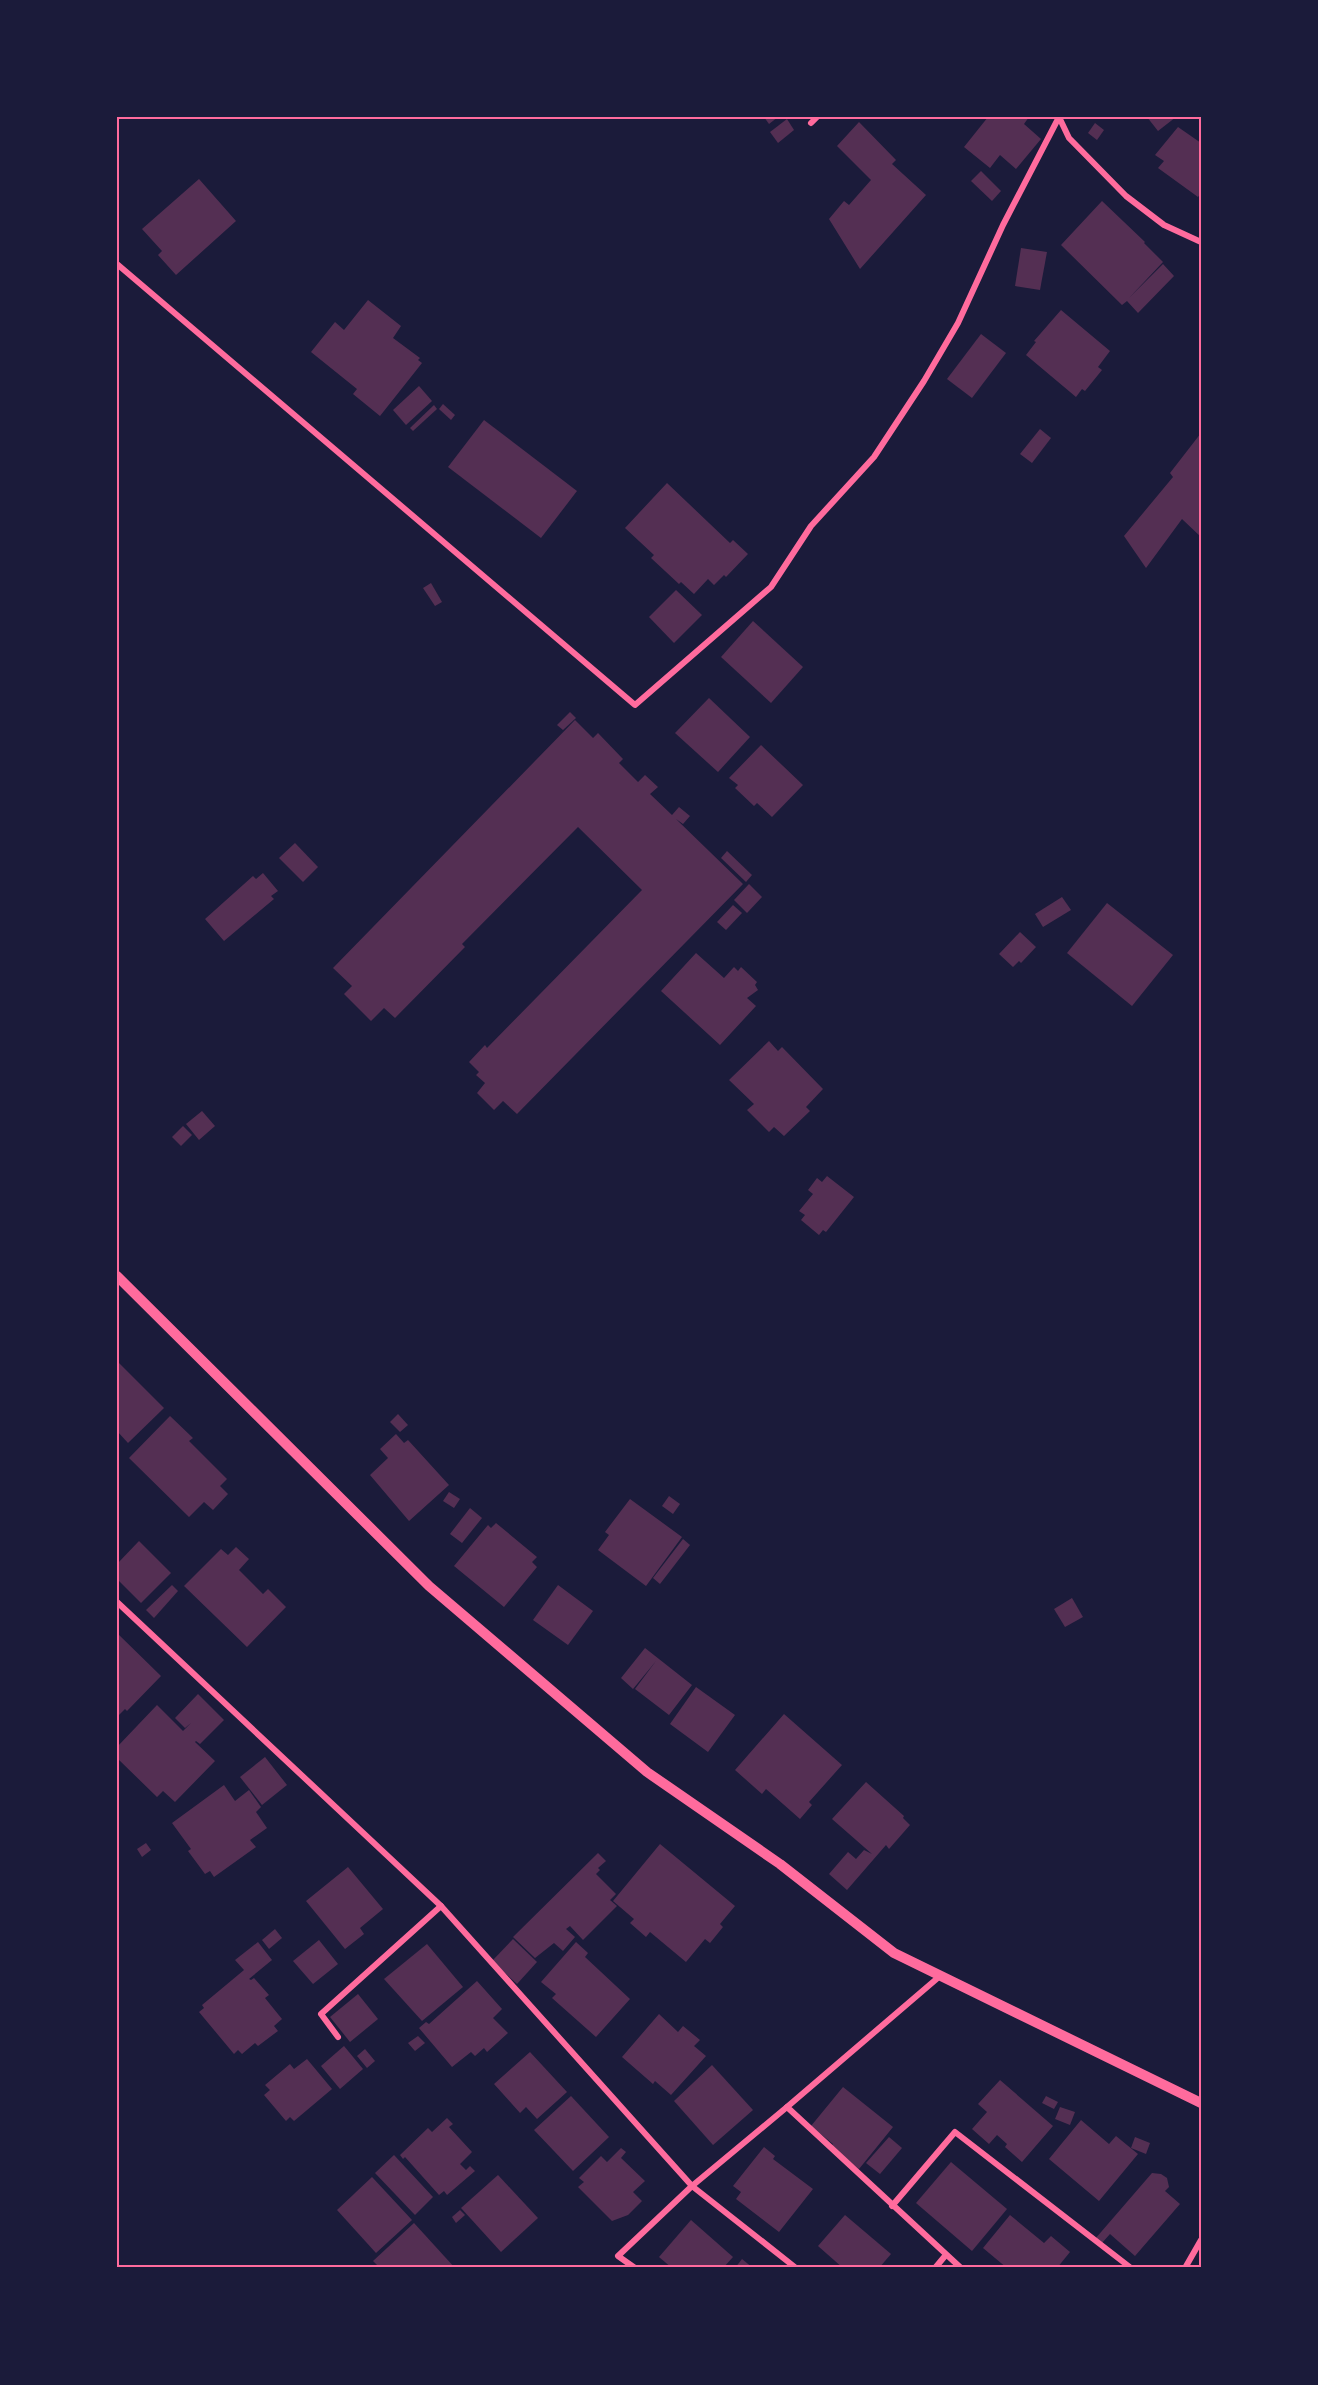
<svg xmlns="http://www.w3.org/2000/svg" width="1318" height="2385" viewBox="0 0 1318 2385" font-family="'IBM Plex Serif',serif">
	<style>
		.building { fill: #542f53 }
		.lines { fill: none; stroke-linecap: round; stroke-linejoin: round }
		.minor { stroke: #ff6b9d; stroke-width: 6 }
		.tertiary { stroke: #ff6b9d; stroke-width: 10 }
		.neatline { fill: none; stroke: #ff6b9d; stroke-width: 2 }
	</style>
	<rect width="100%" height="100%" fill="#1b1b3a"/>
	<g class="building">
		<path d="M764 117H778L769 124Z"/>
		<path d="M988 117H1029L1024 124 1041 139 1016 169 1000 155 990 168 964 147Z"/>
		<path d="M1147 117H1176L1158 131Z"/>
		<path d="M787 119 794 130 778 143 770 132Z"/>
		<path d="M859 122 896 160 892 164 926 195 860 269 829 219 844 201 849 205 871 180 837 146Z"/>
		<path d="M1095 123 1104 130 1097 140 1088 133Z"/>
		<path d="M1178 127 1201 143V193L1198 197 1158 168 1164 161 1155 155Z"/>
		<path d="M981 171 1001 191 992 201 971 181Z"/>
		<path d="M199 179 236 221 176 275 158 255 162 251 142 229Z"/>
		<path d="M1102 201 1145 242 1144 243 1163 262 1129 298 1163 264 1174 276 1138 313 1127 301 1122 305 1061 245Z"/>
		<path d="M1021 248 1047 252 1040 290 1015 286Z"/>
		<path d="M368 300 401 326 393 338 420 358 418 360 422 363 380 416 353 394 357 389 311 352 335 322 344 330Z"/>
		<path d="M1061 310 1110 351 1098 367 1102 370 1085 391 1082 389 1076 397 1026 355 1036 342 1034 341Z"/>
		<path d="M981 334 1006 353 972 398 947 379Z"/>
		<path d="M419 386 432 401 406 425 393 410Z"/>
		<path d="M443 404 455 415 451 420 439 409Z"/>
		<path d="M434 405 437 409 413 431 410 428Z"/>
		<path d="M484 420 577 491 541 538 448 467Z"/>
		<path d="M1040 429 1051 438 1032 463 1020 454Z"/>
		<path d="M1201 433V537L1182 519 1146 568 1124 536 1173 477 1170 473Z"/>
		<path d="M667 483 730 543 733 540 748 554 726 577 724 575 714 585 708 579 694 594 681 582 679 584 651 558 654 555 625 528Z"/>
		<path d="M431 583 442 602 435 606 423 588Z"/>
		<path d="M676 590 702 615 674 643 649 617Z"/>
		<path d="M753 621 803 667 771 703 721 657Z"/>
		<path d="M709 698 750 737 718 772 675 733Z"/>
		<path d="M570 712 576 718 563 730 557 725Z"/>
		<path d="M575 720 593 738 598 733 623 759 619 763 638 782 645 775 658 787 650 794 672 815 679 807 690 816 683 824 676 819 743 884 517 1114 503 1101 494 1110 477 1093 485 1083 476 1075 479 1072 469 1062 485 1045 487 1048 642 890 578 827 462 944 465 947 395 1018 384 1008 371 1021 344 994 352 986 333 968Z"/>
		<path d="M761 745 803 785 772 817 757 803 754 806 735 788 738 785 729 778Z"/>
		<path d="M295 843 318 867 303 882 279 858Z"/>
		<path d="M727 851 752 875 746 882 721 858Z"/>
		<path d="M263 873 278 891 271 896 274 899 224 941 205 919 253 876 256 879Z"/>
		<path d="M749 884 762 897 747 913 734 900Z"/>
		<path d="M1062 897 1071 910 1043 927 1035 914Z"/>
		<path d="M1107 903 1173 955 1132 1006 1067 953Z"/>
		<path d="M733 905 742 913 726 930 717 922Z"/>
		<path d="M1020 932 1036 947 1021 963 1019 961 1013 967 999 954Z"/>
		<path d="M696 953 724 978 734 967 738 971 741 967 757 982 755 985 758 990 747 998 756 1006 720 1045 661 991Z"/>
		<path d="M769 1041 778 1051 782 1047 823 1089 806 1107 810 1111 784 1136 774 1127 769 1132 747 1110 754 1104 729 1080Z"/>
		<path d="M202 1111 215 1126 199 1140 186 1124Z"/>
		<path d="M183 1126 192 1135 181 1146 172 1137Z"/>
		<path d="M827 1176 854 1197 826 1232 823 1230 819 1235 801 1220 805 1215 799 1211 813 1194 808 1190 817 1178 822 1182Z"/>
		<path d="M117 1361 164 1408 128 1443 117 1431Z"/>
		<path d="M398 1414 408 1425 400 1432 390 1422Z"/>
		<path d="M170 1416 193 1438 189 1441 227 1479 220 1486 228 1494 213 1510 204 1502 189 1517 129 1458Z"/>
		<path d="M396 1434 404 1443 408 1440 449 1485 409 1521 370 1475 388 1458 380 1449Z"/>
		<path d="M449 1492 460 1499 454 1508 443 1501Z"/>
		<path d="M669 1496 680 1504 673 1514 662 1506Z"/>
		<path d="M630 1499 682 1537 646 1586 598 1550 609 1535 605 1532Z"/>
		<path d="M470 1508 482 1518 462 1543 450 1534Z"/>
		<path d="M496 1523 537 1557 532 1562 537 1567 504 1607 454 1566 488 1525 491 1528Z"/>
		<path d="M683 1539 690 1545 660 1584 653 1578Z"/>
		<path d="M139 1541 171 1573 141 1603 117 1579V1564Z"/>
		<path d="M236 1547 249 1559 239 1570 263 1594 268 1589 286 1607 247 1647 184 1586 221 1549 228 1555Z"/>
		<path d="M172 1585 178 1591 154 1618 146 1610Z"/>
		<path d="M558 1585 593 1611 568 1645 533 1620Z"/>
		<path d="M1072 1598 1083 1617 1065 1627 1054 1609Z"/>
		<path d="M117 1633 161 1676 127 1711 125 1709 117 1717Z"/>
		<path d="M645 1648 692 1685 669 1715 635 1689 656 1661 633 1689 621 1678Z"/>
		<path d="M696 1687 735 1715 708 1752 670 1724Z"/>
		<path d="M198 1694 224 1720 200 1744 196 1741 195 1742 215 1761 175 1802 163 1791 157 1797 117 1758V1747L157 1705 183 1731 191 1723 185 1728 175 1718Z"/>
		<path d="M784 1714 842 1765 809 1802 812 1805 800 1819 766 1789 762 1794 735 1770Z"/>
		<path d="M265 1757 287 1785 262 1805 240 1777Z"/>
		<path d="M866 1782 904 1816 903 1818 910 1825 889 1849 886 1845 847 1890 829 1874 848 1852 856 1859 864 1850 872 1854 832 1819Z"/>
		<path d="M224 1785 235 1801 249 1790 261 1807 256 1812 267 1828 250 1840 256 1847 214 1877 210 1871 205 1874 188 1851 191 1849 172 1823Z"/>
		<path d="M146 1843 151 1850 142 1857 137 1849Z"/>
		<path d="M660 1844 735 1906 720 1924 723 1927 710 1943 705 1939 686 1962 650 1932 646 1937 630 1923 634 1919 613 1901Z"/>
		<path d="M598 1853 606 1861 598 1868 600 1870 596 1874 616 1894 610 1900 617 1906 583 1940 570 1926 566 1929 575 1937 563 1951 554 1943 535 1958 513 1937Z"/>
		<path d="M348 1867 383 1909 360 1928 364 1934 345 1949 306 1901Z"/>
		<path d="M275 1929 282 1938 269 1949 262 1940Z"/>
		<path d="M513 1939 537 1962 517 1984 492 1961Z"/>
		<path d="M319 1940 338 1964 313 1984 293 1961Z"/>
		<path d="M258 1942 272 1960 249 1979 251 1980 254 1978 269 1995 265 1998 282 2019 274 2026 278 2031 258 2046 255 2043 242 2054 238 2050 234 2054 199 2012 204 2008 202 2005 244 1970 235 1960Z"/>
		<path d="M576 1942 588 1953 585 1957 630 1999 596 2037 552 1998 556 1994 541 1982Z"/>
		<path d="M427 1944 463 1987 422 2021 384 1979Z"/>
		<path d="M477 1981 502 2009 493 2018 508 2033 487 2052 484 2048 475 2056 471 2052 452 2067 419 2028 426 2022 429 2024Z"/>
		<path d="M358 1994 378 2019 350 2042 330 2017Z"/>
		<path d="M659 2014 678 2032 683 2026 700 2040 694 2046 706 2056 671 2095 655 2081 653 2084 622 2057Z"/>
		<path d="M418 2036 425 2043 415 2051 408 2043Z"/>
		<path d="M344 2046 363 2069 340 2089 321 2066Z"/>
		<path d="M365 2049 375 2061 367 2068 357 2056Z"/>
		<path d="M530 2052 567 2092 537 2119 526 2107 520 2113 494 2084Z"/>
		<path d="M307 2059 332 2089 294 2121 290 2117 286 2121 264 2095 270 2090 265 2085 290 2064 294 2069Z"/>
		<path d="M712 2065 753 2110 713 2145 674 2101Z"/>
		<path d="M1000 2080 1053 2126 1022 2162 1005 2147 1007 2144 997 2135 989 2144 972 2129 987 2112 978 2104Z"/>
		<path d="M843 2087 893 2127 859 2169 831 2147 833 2144 811 2126Z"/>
		<path d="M571 2096 609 2137 573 2171 534 2130Z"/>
		<path d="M1046 2096 1058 2102 1054 2109 1042 2103Z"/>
		<path d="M1060 2107 1075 2112 1070 2125 1055 2119Z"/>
		<path d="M447 2118 453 2124 449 2127 472 2152 460 2164 466 2170 470 2166 475 2171 447 2195 444 2191 439 2195 405 2157 403 2159 400 2155 428 2128 432 2132Z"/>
		<path d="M1081 2120 1109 2144 1116 2136 1138 2154 1099 2201 1049 2159Z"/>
		<path d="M889 2137 902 2148 880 2174 866 2163Z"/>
		<path d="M1135 2137 1150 2143 1146 2154 1131 2148Z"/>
		<path d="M764 2147 775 2156 773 2159 813 2189 779 2232 736 2199 741 2192 733 2186Z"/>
		<path d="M621 2148 626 2152 621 2158 645 2181 633 2192 642 2201 628 2215 612 2221 578 2187 584 2182 579 2178 601 2156 607 2162Z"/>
		<path d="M394 2155 433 2197 415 2215 375 2173Z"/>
		<path d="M951 2162 1007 2209 972 2251 916 2203Z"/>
		<path d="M1152 2173 1161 2174 1167 2178 1169 2187 1165 2191 1180 2204 1135 2256 1110 2234 1101 2244 1095 2239Z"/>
		<path d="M498 2175 538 2218 501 2252 461 2208Z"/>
		<path d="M372 2177 412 2220 376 2253 337 2210Z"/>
		<path d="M460 2210 465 2215 456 2223 452 2217Z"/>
		<path d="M845 2215 891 2254 879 2268H843L818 2246Z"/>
		<path d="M1010 2215 1044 2243 1051 2236 1070 2252 1057 2268H1007L983 2248Z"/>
		<path d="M691 2220 733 2257 723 2268H672L659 2257Z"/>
		<path d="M414 2223 455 2268H380L373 2261Z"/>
		<path d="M742 2259 753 2268H735Z"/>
	</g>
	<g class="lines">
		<g class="minor">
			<path d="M1059 117 1069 138 1126 196 1164 225 1201 242"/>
			<path d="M811 123 817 117"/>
			<path d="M117 264 635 705 771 587 811 526 874 457 924 381 958 323 1003 225 1059 117"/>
			<path d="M117 1602 441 1906 692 2186 618 2256 635 2268"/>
			<path d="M940 1976 787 2107 961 2268"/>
			<path d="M338 2037 321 2014 441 1906"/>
			<path d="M787 2107 692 2186 796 2268"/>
			<path d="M892 2206 955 2132 1131 2268"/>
			<path d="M935 2268 945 2256"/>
			<path d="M1185 2268 1201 2240"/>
		</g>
		<path class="tertiary" d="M117 1276 429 1586 647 1772 780 1864 894 1953 1201 2103"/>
	</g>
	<rect width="1318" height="2385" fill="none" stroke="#1b1b3a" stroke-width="237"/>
	<rect x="118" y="118" width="1082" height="2148" class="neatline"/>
</svg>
